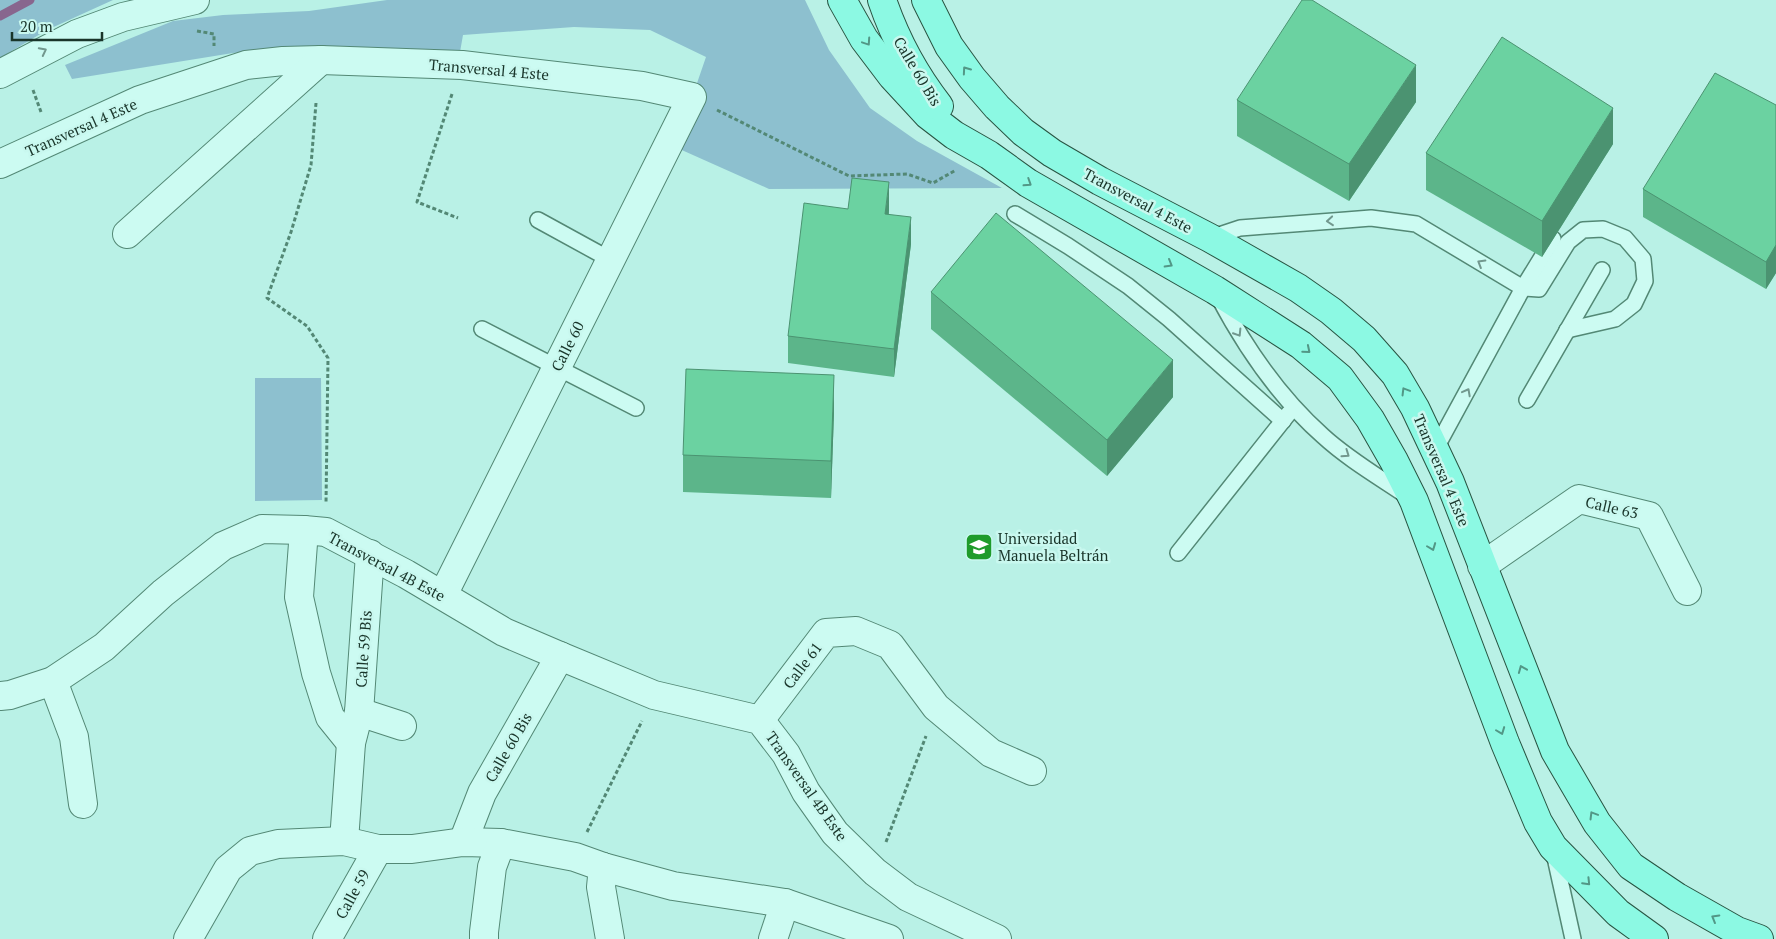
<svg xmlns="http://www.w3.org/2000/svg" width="1776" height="939" viewBox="0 0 1776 939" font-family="'PT Serif',serif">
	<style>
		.green { fill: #8dc0cf }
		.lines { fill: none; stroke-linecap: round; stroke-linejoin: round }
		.stream { stroke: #88668e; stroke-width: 9 }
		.service-casing { stroke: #538875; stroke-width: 18 }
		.minor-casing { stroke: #538875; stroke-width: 30 }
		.tertiary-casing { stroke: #538875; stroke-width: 30 }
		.primary-casing { stroke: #285442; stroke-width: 30 }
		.path { stroke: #538875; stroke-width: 3; stroke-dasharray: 4 2.5; stroke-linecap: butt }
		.service { stroke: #ccfbf2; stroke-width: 15 }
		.minor { stroke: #ccfbf2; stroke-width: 28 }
		.tertiary { stroke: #ccfbf2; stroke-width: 28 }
		.primary { stroke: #8cf9e3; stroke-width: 28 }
		.wall { fill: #5cb58a }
		.shaded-wall { fill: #4b9371 }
		.building { fill: #6bd2a1; stroke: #4b9371 }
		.oneway { stroke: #529786 }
		.oneway2 { stroke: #72988e }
		.labels { text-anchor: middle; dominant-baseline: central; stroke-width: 5; stroke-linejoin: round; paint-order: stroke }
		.street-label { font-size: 15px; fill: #19352a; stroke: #c9f8ef }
		.poi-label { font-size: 15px; fill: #19352a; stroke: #c9f8ef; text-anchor: start }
	</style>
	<rect width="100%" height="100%" fill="#b9f1e6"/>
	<g class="green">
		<path d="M0 0H113L47 30 0 58Z"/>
		<path d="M387 0H805L829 50 870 108 917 141 1002 188 769 189 675 147 706 57 650 30 574 27 463 35 460 52 302 47 233 53 72 79 65 65 173 21 223 15 309 11Z"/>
		<path d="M255 378H321L322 500 255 501Z"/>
	</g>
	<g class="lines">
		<path class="stream" d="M0 16 30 0"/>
		<g class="service-casing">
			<g id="service">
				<path d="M1015 214 1068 246 1128 286 1169 319 1283 421"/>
				<path d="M538 220 611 260"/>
				<path d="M1210 238 1240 228 1346 220 1371 218 1416 224 1523 288 1539 289 1568 242 1583 230 1603 229 1625 238 1643 259 1645 281 1634 304 1615 319 1567 330"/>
				<path d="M1218 296C1245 347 1279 397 1323 436 1348 459 1379 477 1407 496"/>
				<path d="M482 329 636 408"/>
				<path d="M1527 400 1602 270"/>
				<path d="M1435 450 1523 288 1553 239"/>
				<path d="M1178 553 1289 413"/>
				<path d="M1554 853 1573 939"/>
			</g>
		</g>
		<g class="minor-casing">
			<g id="minor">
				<path d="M0 164 140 100 246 65 283 61 321 60 462 65 642 86 692 97 443 595"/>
				<path d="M127 234 321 60"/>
				<path d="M304 530 299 597 316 673 330 717 351 743"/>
				<path d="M1482 566 1579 499 1649 516 1687 591"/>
				<path d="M53 681 74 737 83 804"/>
				<path d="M0 696 10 695 53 681 104 647 163 593 223 546 262 529 304 530 326 532 406 574 504 632 560 656 654 695 760 720 786 754 806 792 835 833 875 872 908 897 997 939"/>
				<path d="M359 712 402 726"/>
				<path d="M760 720 826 633 856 631 890 645 936 707 991 753 1032 771"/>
				<path d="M344 841 351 743 359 712 370 554"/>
				<path d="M463 842 482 793 560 656"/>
				<path d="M603 867 601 887 610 939"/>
				<path d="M188 939 228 869 250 851 278 844 344 841 378 849H412L463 842 501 843 575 857 603 867 673 886 785 903 889 939"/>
				<path d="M327 939 378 849"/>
				<path d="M484 939V932L492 867 501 843"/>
				<path d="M773 939 785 903"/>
			</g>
		</g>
		<g class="tertiary-casing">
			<path id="tertiary" d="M0 74 77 34 123 17 195 0"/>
		</g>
		<g class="primary-casing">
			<g id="primary">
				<path d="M842 0 864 39 892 76 928 115 954 135 989 155 1028 183 1215 290 1301 345 1340 378 1370 419 1394 461 1414 501 1505 743 1538 822 1553 847 1618 913 1654 939"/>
				<path d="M882 0C895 38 914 74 939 106"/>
				<path d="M926 0 949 46 972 78 997 107 1023 132 1052 153 1100 181 1210 238 1298 288 1331 311 1364 339 1395 374 1415 408 1450 482 1555 751 1597 823 1631 866 1677 897 1737 931 1759 939"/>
			</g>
		</g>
		<g class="path">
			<path d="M197 31 214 34V46"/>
			<path d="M33 90 41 112"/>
			<path d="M452 94 417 202 458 218"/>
			<path d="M316 103 311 165 291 232 267 298 307 326 328 358 326 503"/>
			<path d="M717 110 849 176 907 174 933 183 956 170"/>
			<path d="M587 832 642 721"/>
			<path d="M886 842 926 736"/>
		</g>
		<use href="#service" class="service"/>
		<use href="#minor" class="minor"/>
		<use href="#tertiary" class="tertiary"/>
		<use href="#primary" class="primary"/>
	</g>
	<g class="wall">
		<path d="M1237 100 1416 102 1349 201 1237 136Z"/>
		<path d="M1776 105V273L1766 289 1643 217V189Z"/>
		<path d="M1613 144 1542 257 1426 190V153Z"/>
		<path d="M848 209 889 210V214L911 244 894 377 788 363V336Z"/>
		<path d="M931 292 1173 397 1107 476 931 329Z"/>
		<path d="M834 412 831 498 683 492V455Z"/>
	</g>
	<g class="shaded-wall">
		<path d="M1416 65V102L1349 201V164Z"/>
		<path d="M1613 108V144L1542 257V221Z"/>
		<path d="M889 182V210L885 241V214Z"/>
		<path d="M911 217V244L894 377V349Z"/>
		<path d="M1776 245V273L1766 289V262Z"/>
		<path d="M1173 360V397L1107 476V440Z"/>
		<path d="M834 375V412L831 498V461Z"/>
	</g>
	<g class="building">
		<path d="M1302 0H1312L1416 65 1349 164 1237 100Z"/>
		<path d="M1502 37 1613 108 1542 221 1426 153Z"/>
		<path d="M1715 73 1776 105V245L1766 262 1643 189Z"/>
		<path d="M852 178 889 182 885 214 911 217 894 349 788 336 804 203 848 209Z"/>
		<path d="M996 213 1173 360 1107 440 931 292Z"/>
		<path d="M686 369 834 375 831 461 683 455Z"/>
	</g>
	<defs><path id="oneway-chevron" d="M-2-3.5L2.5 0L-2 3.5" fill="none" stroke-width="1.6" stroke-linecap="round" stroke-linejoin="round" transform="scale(1.25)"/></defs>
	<g class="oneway">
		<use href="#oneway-chevron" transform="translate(867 42) rotate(56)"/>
		<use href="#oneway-chevron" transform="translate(966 70) rotate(-125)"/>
		<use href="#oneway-chevron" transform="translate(1028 183) rotate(33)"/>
		<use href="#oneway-chevron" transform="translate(1169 264) rotate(30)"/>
		<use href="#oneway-chevron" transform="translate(1307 350) rotate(40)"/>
		<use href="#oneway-chevron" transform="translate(1405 391) rotate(-121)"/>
		<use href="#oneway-chevron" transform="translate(1432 547) rotate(69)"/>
		<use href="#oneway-chevron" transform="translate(1522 669) rotate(-112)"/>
		<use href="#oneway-chevron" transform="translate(1501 731) rotate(69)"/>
		<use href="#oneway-chevron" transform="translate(1593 815) rotate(-121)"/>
		<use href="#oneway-chevron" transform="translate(1587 882) rotate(46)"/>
		<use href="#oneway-chevron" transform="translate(1715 918) rotate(-150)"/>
	</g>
	<g class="oneway2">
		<use href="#oneway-chevron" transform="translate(43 51) rotate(-27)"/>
		<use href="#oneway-chevron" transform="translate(1330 221) rotate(175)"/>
		<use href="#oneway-chevron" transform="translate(1481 263) rotate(-149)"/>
		<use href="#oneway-chevron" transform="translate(1238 333) rotate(58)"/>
		<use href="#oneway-chevron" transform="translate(1467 392) rotate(-62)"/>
		<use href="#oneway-chevron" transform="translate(1346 454) rotate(35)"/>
	</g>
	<defs>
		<g id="university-square" transform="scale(1.4375)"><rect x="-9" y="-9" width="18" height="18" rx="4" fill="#1f9b2b" stroke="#c9f8ef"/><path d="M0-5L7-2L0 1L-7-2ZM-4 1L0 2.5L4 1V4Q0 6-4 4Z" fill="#fff"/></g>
	</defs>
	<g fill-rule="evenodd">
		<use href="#university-square" x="979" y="547"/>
	</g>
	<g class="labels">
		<g class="street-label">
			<text transform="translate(489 69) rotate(5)">Transversal 4 Este</text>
			<text transform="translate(918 71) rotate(59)">Calle 60 Bis</text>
			<text transform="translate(81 127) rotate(-24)">Transversal 4 Este</text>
			<text transform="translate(1138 200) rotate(28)">Transversal 4 Este</text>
			<text transform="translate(567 346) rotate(-63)">Calle 60</text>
			<text transform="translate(1442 470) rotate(67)">Transversal 4 Este</text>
			<text transform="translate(1612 507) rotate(13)">Calle 63</text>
			<text transform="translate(387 566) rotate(28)">Transversal 4B Este</text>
			<text transform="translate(363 649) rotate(-86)">Calle 59 Bis</text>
			<text transform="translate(802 665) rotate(-53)">Calle 61</text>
			<text transform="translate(508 747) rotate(-60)">Calle 60 Bis</text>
			<text transform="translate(807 786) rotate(55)">Transversal 4B Este</text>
			<text transform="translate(352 894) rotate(-61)">Calle 59</text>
		</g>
		<g class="poi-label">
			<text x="998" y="538">Universidad<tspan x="998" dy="17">Manuela Beltrán</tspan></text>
		</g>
	</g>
	<path d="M12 32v8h90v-8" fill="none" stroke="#19352a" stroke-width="2.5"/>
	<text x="20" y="32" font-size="15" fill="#19352a" stroke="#c9f8ef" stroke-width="4" paint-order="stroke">20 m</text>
</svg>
